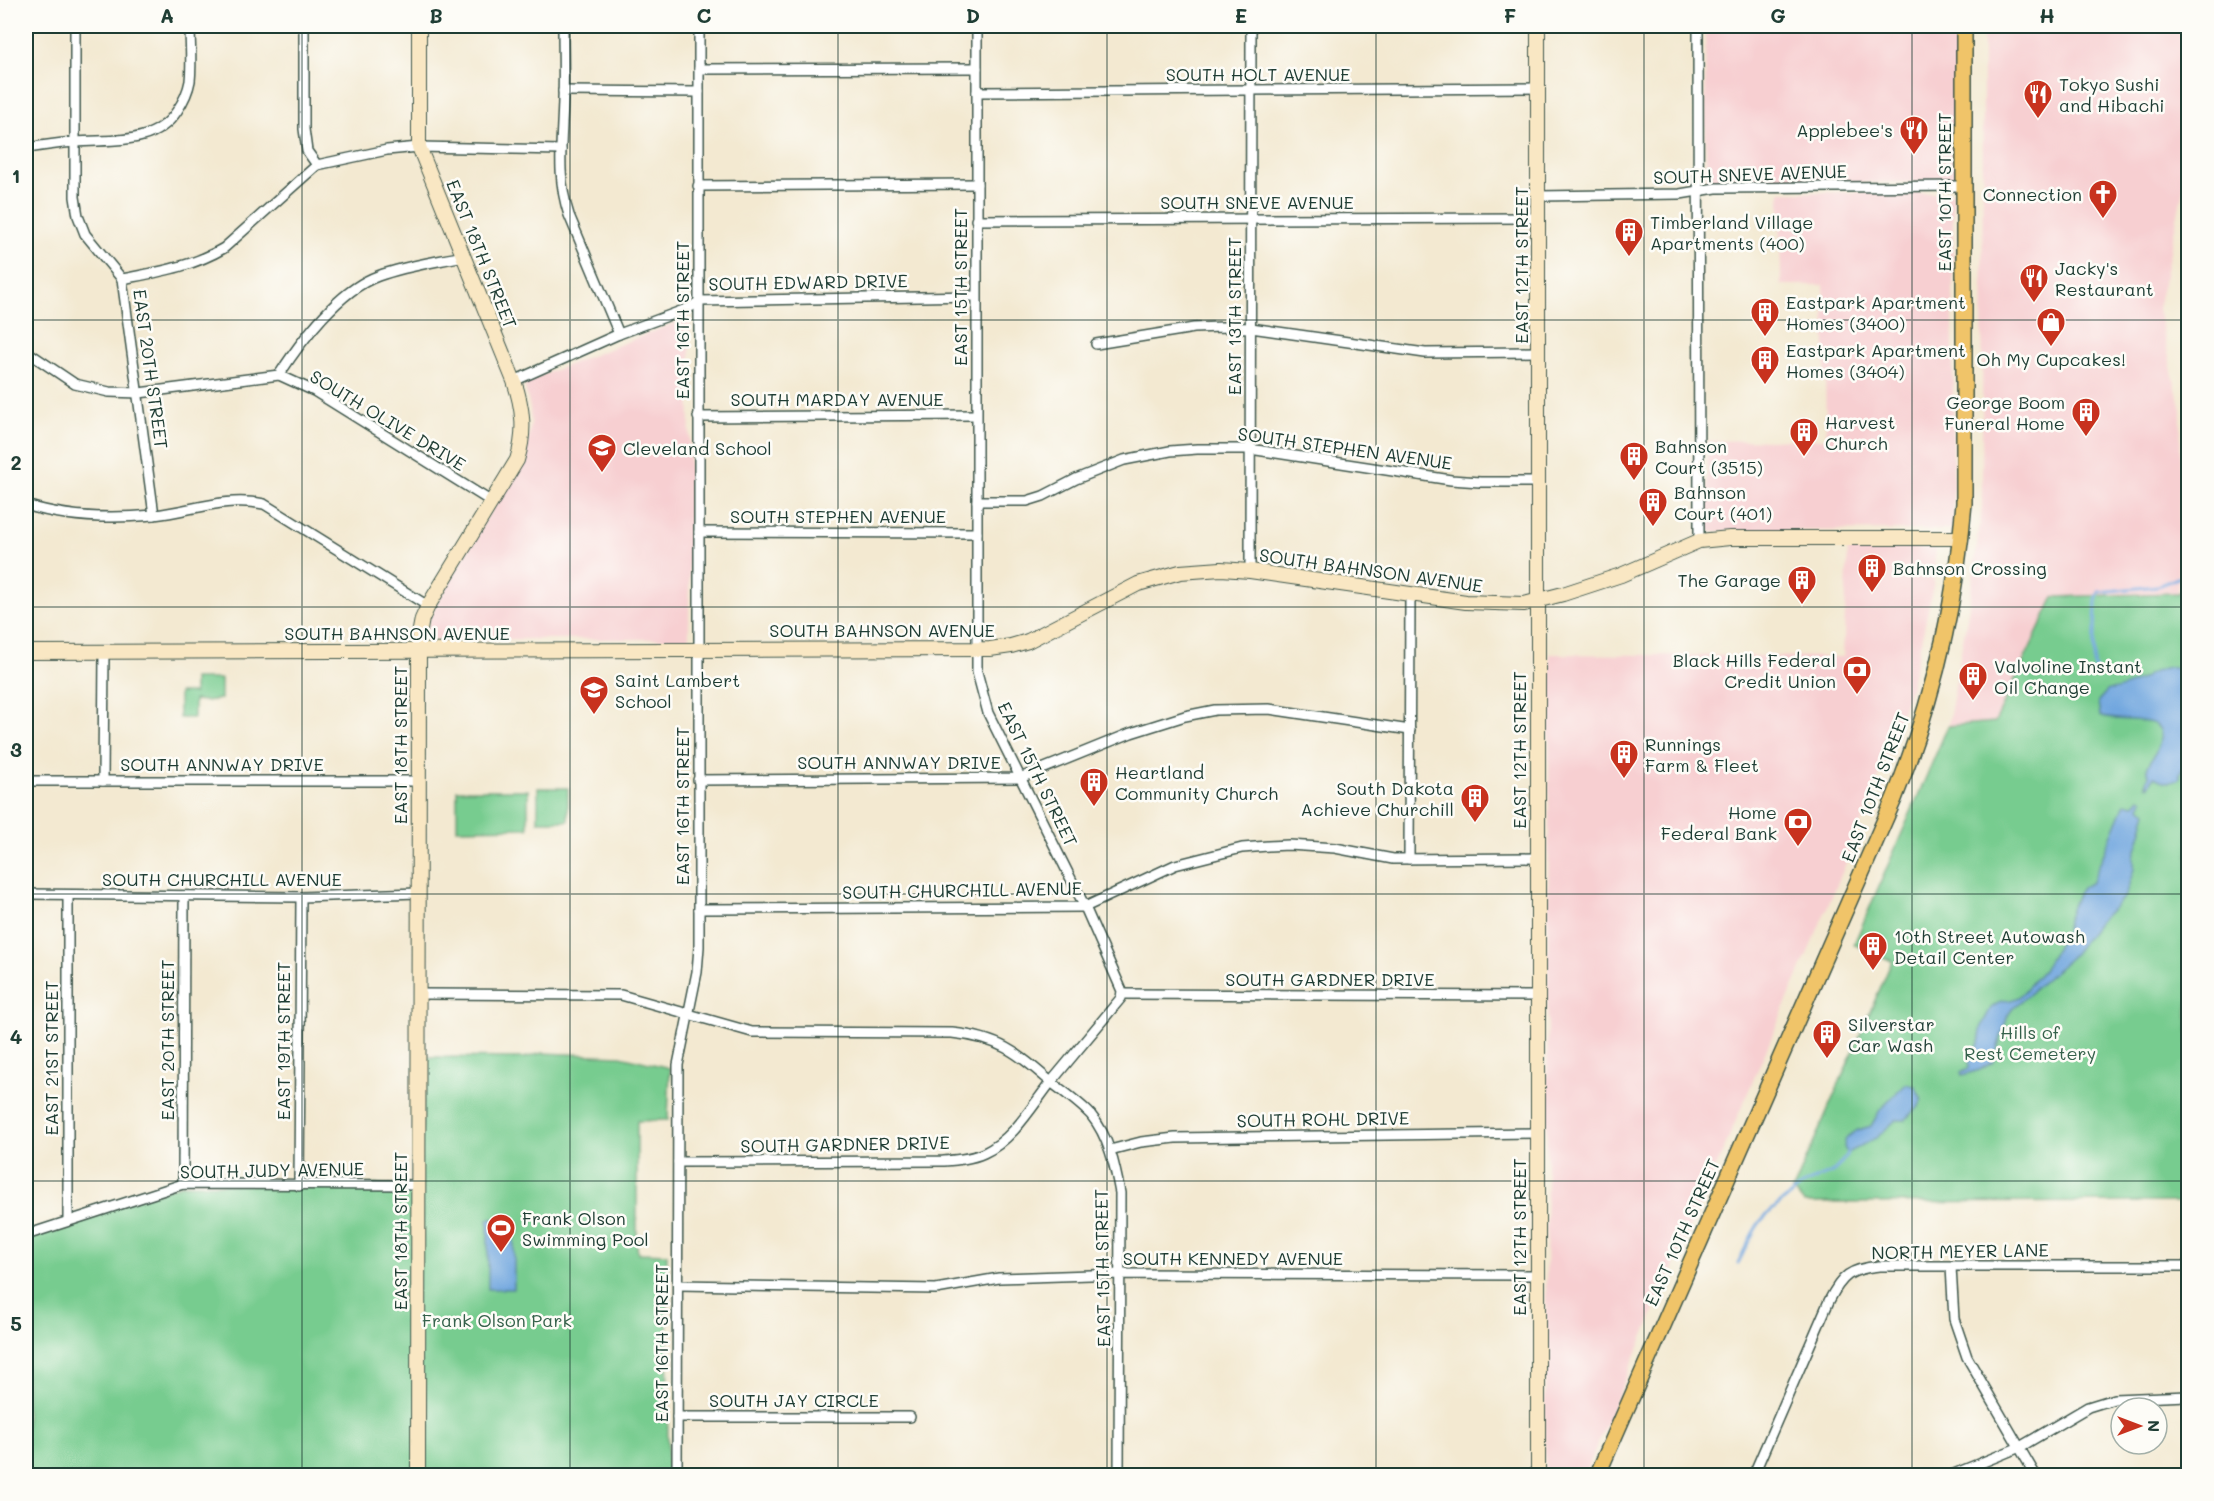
<svg xmlns="http://www.w3.org/2000/svg" width="2214" height="1501" viewBox="0 0 2214 1501" font-family="Mali,sans-serif">
	<style>
		.built { fill: #f7cfd1 }
		.green { fill: #77cc8f; stroke: #4b8462; stroke-width: 1.5 }
		.water { fill: #72a7df; stroke: #48728a; stroke-width: 1.5 }
		.lines { fill: none; stroke-linecap: round; stroke-linejoin: round }
		.stream { stroke: #72a7df; stroke-width: 3 }
		.street-casing { stroke: #3f574c; stroke-width: 12 }
		.secondary-casing { stroke: #3f574c; stroke-width: 16 }
		.primary-casing { stroke: #3f574c; stroke-width: 18 }
		.street { stroke: #fff; stroke-width: 9 }
		.secondary { stroke: #f9e7c3; stroke-width: 14 }
		.primary { stroke: #f0c469; stroke-width: 15 }
		.grid { fill: none; stroke: #1f3d34; stroke-width: 1.5; stroke-opacity: 0.55 }
		.labels { text-anchor: middle; dominant-baseline: central; stroke-width: 5; stroke-linejoin: round; paint-order: stroke }
		.street-label { font-size: 18px; fill: #1f3d34; stroke: #fdfcf7 }
		.poi-label { font-size: 18px; fill: #1f3d34; stroke: #fdfcf7; text-anchor: start }
		.park-label { font-size: 18px; fill: #35614b; stroke: #fdfcf7 }
		.neatline { fill: none; stroke: #1f3d34; stroke-width: 2 }
		.grid-label { font-size: 20px; text-anchor: middle; font-weight: bold; fill: #1f3d34 }
	</style>
	<rect width="100%" height="100%" fill="#fdfcf7"/>
	<filter id="ink" filterUnits="userSpaceOnUse"><feTurbulence type="fractalNoise" baseFrequency=".0167" numOctaves="2"/><feDisplacementMap in="SourceGraphic" scale="12" xChannelSelector="R" yChannelSelector="G"/><feConvolveMatrix kernelMatrix="1 2 1 2 8 2 1 2 1" color-interpolation-filters="sRGB"/></filter>
	<filter id="wash" filterUnits="userSpaceOnUse"><feTurbulence type="fractalNoise" baseFrequency=".008" numOctaves="4" result="noise"/><feDisplacementMap in="SourceGraphic" scale="24" xChannelSelector="R" yChannelSelector="G"/><feGaussianBlur stdDeviation="1.35" result="paint"/><feColorMatrix in="noise" values="0 0 0 0 0 0 0 0 0 0 0 0 0 0 0 0 0 1.4 0 .05"/><feComposite in="paint" operator="in"/></filter>
	<g filter="url(#wash)">
		<rect width="100%" height="100%" fill="#f3e9d1"/>
		<g class="built">
			<path d="M1705 26H1958L1959 182 1706 183Z"/>
			<path d="M1983 26H2188V166L2158 309 2181 410 2178 593 2054 597 1995 722 1948 726 1969 606 1982 507Z"/>
			<path d="M1780 192 1953 193V530L1707 531V441L1826 439 1824 285H1781Z"/>
			<path d="M685 319 690 322 689 637 687 639H428L426 633 432 612 524 454 529 438 531 423 530 408 525 387 527 381Z"/>
			<path d="M1848 548H1936L1933 586 1924 629 1910 688 1893 740 1844 868 1586 1471 1545 1470 1550 654 1843 657Z"/>
		</g>
		<g class="green">
			<path d="M2188 587V1202L1804 1203 1793 1190 1892 961 1854 944 1948 726 1995 722 2054 597 2178 593Z"/>
			<path d="M194 679H221V699L205 701 194 700V718H179V693H194Z"/>
			<rect x="538" y="788" width="30" height="33"/>
			<path d="M457 790H528V828L457 829Z"/>
			<path d="M542 1053 621 1056 670 1068 668 1120 637 1121V1246L638 1253 667 1254 668 1475H26V1235L183 1184 418 1185 426 1057 524 1058Z"/>
		</g>
		<g class="water">
			<path d="M2168 667 2188 671V760L2180 773V778C2170 785 2164 782 2154 777L2149 786 2146 785 2149 775 2147 768C2151 760 2157 751 2160 742 2170 711 2115 724 2100 716L2098 701 2108 690C2130 690 2146 672 2168 667Z"/>
			<path d="M2140 798 2143 800 2140 807 2147 812 2134 857V869L2125 896 2097 924 2072 956 2013 1008 2008 1015 1993 1062 1980 1070 1962 1075 1961 1072 1969 1068V1063L1979 1043 1982 1025 1991 1008 2001 1001 2011 1000 2019 997 2044 969 2065 932 2067 920 2076 896 2083 887 2092 882 2125 803 2134 805Z"/>
			<path d="M1906 1084 1915 1086 1922 1100 1918 1108 1905 1120H1896L1876 1138 1847 1153 1844 1147 1846 1138 1858 1130 1871 1126 1880 1110Z"/>
			<rect x="488" y="1219" width="26" height="70"/>
		</g>
		<g class="lines">
			<g class="stream">
				<path d="M2098 675 2094 665 2096 601 2099 592 2157 586 2188 574"/>
				<path d="M1738 1263C1745 1250 1751 1234 1760 1222 1767 1213 1794 1192 1803 1185 1824 1172 1834 1179 1847 1153"/>
			</g>
		</g>
	</g>
	<g filter="url(#ink)">
		<g class="lines">
			<g class="street-casing">
				<g id="street">
					<path d="M75 26V197L78 216 85 234 122 279 154 515"/>
					<path d="M304 26V129L307 151 317 165"/>
					<path d="M563 26C563 50 564 75 563 100 562 141 556 176 569 215L619 334"/>
					<path d="M977 26V672L988 713 1085 907 1122 991 1121 998 1051 1082C1064 1092 1080 1103 1091 1115 1109 1137 1115 1166 1120 1193L1119 1476"/>
					<path d="M1698 26 1699 541"/>
					<path d="M699 69 977 68"/>
					<path d="M563 91 699 92"/>
					<path d="M977 92 1538 88"/>
					<path d="M26 148C42 146 59 143 76 142 113 139 154 146 177 111 183 102 188 92 190 81 192 63 190 44 190 26"/>
					<path d="M698 186 977 184"/>
					<path d="M1539 196 1680 194 1716 188 1963 186"/>
					<path d="M976 220 1538 218"/>
					<path d="M122 279C158 272 192 267 224 248L317 165 387 150 419 147 561 150"/>
					<path d="M1096 344 1194 328 1222 327 1251 328 1425 353 1539 352"/>
					<path d="M26 351 75 384 109 392 139 393 279 375 314 391 492 502"/>
					<path d="M279 375C301 341 339 290 378 276 405 266 435 262 463 256"/>
					<path d="M514 381 619 334 689 308 700 301 975 296"/>
					<path d="M698 417 976 415"/>
					<path d="M977 501H1027L1043 496 1076 479 1124 460 1170 451 1197 449H1250L1451 480 1480 482H1538"/>
					<path d="M26 505C66 518 112 519 154 515 192 511 225 496 264 504L428 606"/>
					<path d="M699 532 977 533"/>
					<path d="M1250 571 1251 26"/>
					<path d="M698 780 1020 778 1131 733 1185 716 1215 710 1269 709 1410 730"/>
					<path d="M26 781H419"/>
					<path d="M103 781 104 652"/>
					<path d="M1409 859 1410 593"/>
					<path d="M26 894 301 897 418 893"/>
					<path d="M68 895V1221"/>
					<path d="M699 909 1085 907 1175 865 1242 848 1268 846 1289 845 1335 848 1393 859 1537 858"/>
					<path d="M418 994 621 995 752 1032 952 1033C1000 1038 1016 1052 1051 1082 1032 1106 1013 1140 984 1153 971 1159 956 1160 943 1161L678 1162"/>
					<path d="M1122 994 1537 996"/>
					<path d="M1110 1150 1141 1142 1175 1138 1537 1133"/>
					<path d="M183 1184 184 896"/>
					<path d="M299 1186 301 897"/>
					<path d="M26 1235 183 1184 419 1185"/>
					<path d="M1951 1267 1954 1319 1967 1357 2036 1476"/>
					<path d="M678 1285 936 1289 999 1278 1120 1274 1537 1275"/>
					<path d="M677 1417H910"/>
					<path d="M677 1476 678 1065 697 972 699 947V26"/>
					<path d="M1753 1476 1829 1301C1842 1275 1850 1269 1879 1266H2188"/>
					<path d="M1949 1476 2020 1447 2088 1407 2114 1399 2188 1396"/>
				</g>
			</g>
			<g class="secondary-casing">
				<g id="secondary">
					<path d="M26 652 990 649 1011 646 1028 641 1138 584 1180 572 1221 569 1250 571 1466 602 1524 604 1563 594 1621 575 1699 541 1730 538H1961"/>
					<path d="M418 1476 419 635 422 619 428 606 517 460C526 432 523 408 514 381L419 147V26"/>
					<path d="M1538 1476V26"/>
				</g>
			</g>
			<g class="primary-casing">
				<path id="primary" d="M1597 1476 1894 799C1932 704 1956 605 1964 503V26"/>
			</g>
			<use href="#street" class="street"/>
			<use href="#secondary" class="secondary"/>
			<use href="#primary" class="primary"/>
		</g>
	</g>
	<path class="grid" d="M302 26V1476M570 26V1476M838 26V1476M1107 26V1476M1376 26V1476M1644 26V1476M1912 26V1476M26 320H2188M26 607H2188M26 894H2188M26 1181H2188"/>
	<defs>
		<g id="restaurant-pin" transform="scale(1.5)"><path d="M0 17L-7.5 6A9.5 9.5 0 1 1 7.5 6Z" fill="#c8321e" stroke="#fdfcf7"/><path d="M-5-6h1v4h1v-4h1v4h1v-4h1v5L-1.5 .5V6h-2V.5L-5-1ZM5-6V6H3V1.5H1.5Q1.5-4 5-6Z" fill="#fff"/></g>
		<g id="church-pin" transform="scale(1.5)"><path d="M0 17L-7.5 6A9.5 9.5 0 1 1 7.5 6Z" fill="#c8321e" stroke="#fdfcf7"/><path d="M-1.2-6h2.4v3.5h3.3v2.4h-3.3V6h-2.4V-.1h-3.3v-2.4h3.3Z" fill="#fff"/></g>
		<g id="building-pin" transform="scale(1.5)"><path d="M0 17L-7.5 6A9.5 9.5 0 1 1 7.5 6Z" fill="#c8321e" stroke="#fdfcf7"/><path d="M-4-6H4V6H1V3H-1V6H-4ZM-2.5-4.3h1.7v1.8h-1.7ZM.8-4.3h1.7v1.8H.8ZM-2.5-1h1.7V.8h-1.7ZM.8-1h1.7V.8H.8Z" fill="#fff"/></g>
		<g id="shop-pin" transform="scale(1.5)"><path d="M0 17L-7.5 6A9.5 9.5 0 1 1 7.5 6Z" fill="#c8321e" stroke="#fdfcf7"/><path d="M-5-2.5h2.3a2.7 3.5 0 0 1 5.4 0H5L5.5 6h-11ZM-1.5-2.5h3a1.5 2.3 0 0 0-3 0Z" fill="#fff"/></g>
		<g id="school-pin" transform="scale(1.5)"><path d="M0 17L-7.5 6A9.5 9.5 0 1 1 7.5 6Z" fill="#c8321e" stroke="#fdfcf7"/><path d="M0-5L7-2L0 1L-7-2ZM-4 1L0 2.5L4 1V4Q0 6-4 4Z" fill="#fff"/></g>
		<g id="bank-pin" transform="scale(1.5)"><path d="M0 17L-7.5 6A9.5 9.5 0 1 1 7.5 6Z" fill="#c8321e" stroke="#fdfcf7"/><path d="M-6-4H6V4H-6ZM0-2.3a2.3 2.3 0 1 0 0 4.6a2.3 2.3 0 1 0 0-4.6Z" fill="#fff"/></g>
		<g id="stadium-pin" transform="scale(1.5)"><path d="M0 17L-7.5 6A9.5 9.5 0 1 1 7.5 6Z" fill="#c8321e" stroke="#fdfcf7"/><path d="M0-5a6.5 5 0 1 0 0 10a6.5 5 0 1 0 0-10ZM-3.5-1.8h7v3.6h-7Z" fill="#fff"/></g>
	</defs>
	<g fill-rule="evenodd">
		<use href="#restaurant-pin" x="2038" y="94"/>
		<use href="#restaurant-pin" x="1914" y="130"/>
		<use href="#church-pin" x="2103" y="194"/>
		<use href="#building-pin" x="1629" y="232"/>
		<use href="#restaurant-pin" x="2034" y="278"/>
		<use href="#building-pin" x="1765" y="312"/>
		<use href="#shop-pin" x="2051" y="322"/>
		<use href="#building-pin" x="1765" y="360"/>
		<use href="#building-pin" x="2086" y="412"/>
		<use href="#building-pin" x="1804" y="432"/>
		<use href="#school-pin" x="602" y="448"/>
		<use href="#building-pin" x="1634" y="456"/>
		<use href="#building-pin" x="1653" y="502"/>
		<use href="#building-pin" x="1872" y="568"/>
		<use href="#building-pin" x="1802" y="580"/>
		<use href="#bank-pin" x="1857" y="670"/>
		<use href="#building-pin" x="1973" y="676"/>
		<use href="#school-pin" x="594" y="690"/>
		<use href="#building-pin" x="1624" y="754"/>
		<use href="#building-pin" x="1094" y="782"/>
		<use href="#building-pin" x="1475" y="798"/>
		<use href="#bank-pin" x="1798" y="822"/>
		<use href="#building-pin" x="1873" y="946"/>
		<use href="#building-pin" x="1827" y="1034"/>
		<use href="#stadium-pin" x="501" y="1228"/>
	</g>
	<g class="labels">
		<g class="street-label">
			<text x="1258" y="74">SOUTH HOLT AVENUE</text>
			<text transform="translate(1750 174) rotate(-2)">SOUTH SNEVE AVENUE</text>
			<text transform="translate(1944 192) rotate(-90)">EAST 10TH STREET</text>
			<text x="1257" y="202">SOUTH SNEVE AVENUE</text>
			<text transform="translate(482 254) rotate(68)">EAST 18TH STREET</text>
			<text transform="translate(1521 265) rotate(-90)">EAST 12TH STREET</text>
			<text transform="translate(808 282) rotate(-1)">SOUTH EDWARD DRIVE</text>
			<text transform="translate(960 287) rotate(-90)">EAST 15TH STREET</text>
			<text transform="translate(1234 316) rotate(-90)">EAST 13TH STREET</text>
			<text transform="translate(682 320) rotate(-90)">EAST 16TH STREET</text>
			<text transform="translate(151 369) rotate(82)">EAST 20TH STREET</text>
			<text x="837" y="399">SOUTH MARDAY AVENUE</text>
			<text transform="translate(388 420) rotate(31)">SOUTH OLIVE DRIVE</text>
			<text transform="translate(1345 448) rotate(8)">SOUTH STEPHEN AVENUE</text>
			<text x="838" y="516">SOUTH STEPHEN AVENUE</text>
			<text transform="translate(1371 570) rotate(8)">SOUTH BAHNSON AVENUE</text>
			<text x="882" y="630">SOUTH BAHNSON AVENUE</text>
			<text x="397" y="633">SOUTH BAHNSON AVENUE</text>
			<text transform="translate(400 745) rotate(-90)">EAST 18TH STREET</text>
			<text transform="translate(1519 750) rotate(-90)">EAST 12TH STREET</text>
			<text x="899" y="762">SOUTH ANNWAY DRIVE</text>
			<text x="222" y="764">SOUTH ANNWAY DRIVE</text>
			<text transform="translate(1038 774) rotate(64)">EAST 15TH STREET</text>
			<text transform="translate(1875 787) rotate(-69)">EAST 10TH STREET</text>
			<text transform="translate(682 806) rotate(-90)">EAST 16TH STREET</text>
			<text x="222" y="879">SOUTH CHURCHILL AVENUE</text>
			<text transform="translate(962 890) rotate(-1)">SOUTH CHURCHILL AVENUE</text>
			<text x="1330" y="979">SOUTH GARDNER DRIVE</text>
			<text transform="translate(167 1040) rotate(-90)">EAST 20TH STREET</text>
			<text transform="translate(283 1041) rotate(-90)">EAST 19TH STREET</text>
			<text transform="translate(51 1058) rotate(-90)">EAST 21ST STREET</text>
			<text transform="translate(1323 1119) rotate(-1)">SOUTH ROHL DRIVE</text>
			<text transform="translate(845 1144) rotate(-1)">SOUTH GARDNER DRIVE</text>
			<text transform="translate(272 1170) rotate(-1)">SOUTH JUDY AVENUE</text>
			<text transform="translate(400 1231) rotate(-90)">EAST 18TH STREET</text>
			<text transform="translate(1682 1232) rotate(-66)">EAST 10TH STREET</text>
			<text transform="translate(1519 1237) rotate(-90)">EAST 12TH STREET</text>
			<text transform="translate(1960 1251) rotate(-1)">NORTH MEYER LANE</text>
			<text x="1233" y="1258">SOUTH KENNEDY AVENUE</text>
			<text transform="translate(1102 1268) rotate(-91)">EAST 15TH STREET</text>
			<text transform="translate(661 1343) rotate(-90)">EAST 16TH STREET</text>
			<text x="794" y="1400">SOUTH JAY CIRCLE</text>
		</g>
		<g class="poi-label">
			<text x="2059" y="84">Tokyo Sushi<tspan x="2059" dy="21">and Hibachi</tspan></text>
			<text x="1893" y="130" text-anchor="end">Applebee's</text>
			<text x="2082" y="194" text-anchor="end">Connection</text>
			<text x="1650" y="222">Timberland Village<tspan x="1650" dy="21">Apartments (400)</tspan></text>
			<text x="2055" y="268">Jacky's<tspan x="2055" dy="21">Restaurant</tspan></text>
			<text x="1786" y="302">Eastpark Apartment<tspan x="1786" dy="21">Homes (3400)</tspan></text>
			<text x="1786" y="350">Eastpark Apartment<tspan x="1786" dy="21">Homes (3404)</tspan></text>
			<text x="2051" y="359" text-anchor="middle">Oh My Cupcakes!</text>
			<text x="2065" y="402" text-anchor="end">George Boom<tspan x="2065" dy="21">Funeral Home</tspan></text>
			<text x="1825" y="422">Harvest<tspan x="1825" dy="21">Church</tspan></text>
			<text x="1655" y="446">Bahnson<tspan x="1655" dy="21">Court (3515)</tspan></text>
			<text x="623" y="448">Cleveland School</text>
			<text x="1674" y="492">Bahnson<tspan x="1674" dy="21">Court (401)</tspan></text>
			<text x="1893" y="568">Bahnson Crossing</text>
			<text x="1781" y="580" text-anchor="end">The Garage</text>
			<text x="1836" y="660" text-anchor="end">Black Hills Federal<tspan x="1836" dy="21">Credit Union</tspan></text>
			<text x="1994" y="666">Valvoline Instant<tspan x="1994" dy="21">Oil Change</tspan></text>
			<text x="615" y="680">Saint Lambert<tspan x="615" dy="21">School</tspan></text>
			<text x="1645" y="744">Runnings<tspan x="1645" dy="21">Farm &amp; Fleet</tspan></text>
			<text x="1115" y="772">Heartland<tspan x="1115" dy="21">Community Church</tspan></text>
			<text x="1454" y="788" text-anchor="end">South Dakota<tspan x="1454" dy="21">Achieve Churchill</tspan></text>
			<text x="1777" y="812" text-anchor="end">Home<tspan x="1777" dy="21">Federal Bank</tspan></text>
			<text x="1894" y="936">10th Street Autowash<tspan x="1894" dy="21">Detail Center</tspan></text>
			<text x="1848" y="1024">Silverstar<tspan x="1848" dy="21">Car Wash</tspan></text>
			<text x="522" y="1218">Frank Olson<tspan x="522" dy="21">Swimming Pool</tspan></text>
		</g>
		<g class="park-label">
			<text x="2030" y="1032">Hills of<tspan x="2030" dy="21">Rest Cemetery</tspan></text>
			<text x="497" y="1320">Frank Olson Park</text>
		</g>
	</g>
	<rect width="2214" height="1501" fill="none" stroke="#fdfcf7" stroke-width="66"/>
	<g transform="translate(2139 1426) rotate(90)"><circle r="28" fill="#fdfcf7" stroke="#a4b0a9" stroke-width="1.5"/>
	<path d="M0-4.5L10 22L0 15L-10 22Z" fill="#c8321e"/>
	<text y="-9" font-size="16" font-weight="bold" text-anchor="middle" fill="#1f3d34">N</text>
	</g>
	<rect x="33" y="33" width="2148" height="1435" class="neatline"/>
	<g class="grid-label">
		<text x="167" y="23">A</text>
		<text x="436" y="23">B</text>
		<text x="704" y="23">C</text>
		<text x="973" y="23">D</text>
		<text x="1241" y="23">E</text>
		<text x="1510" y="23">F</text>
		<text x="1778" y="23">G</text>
		<text x="2047" y="23">H</text>
		<text x="16" y="183">1</text>
		<text x="16" y="470">2</text>
		<text x="16" y="757">3</text>
		<text x="16" y="1044">4</text>
		<text x="16" y="1331">5</text>
	</g>
</svg>
